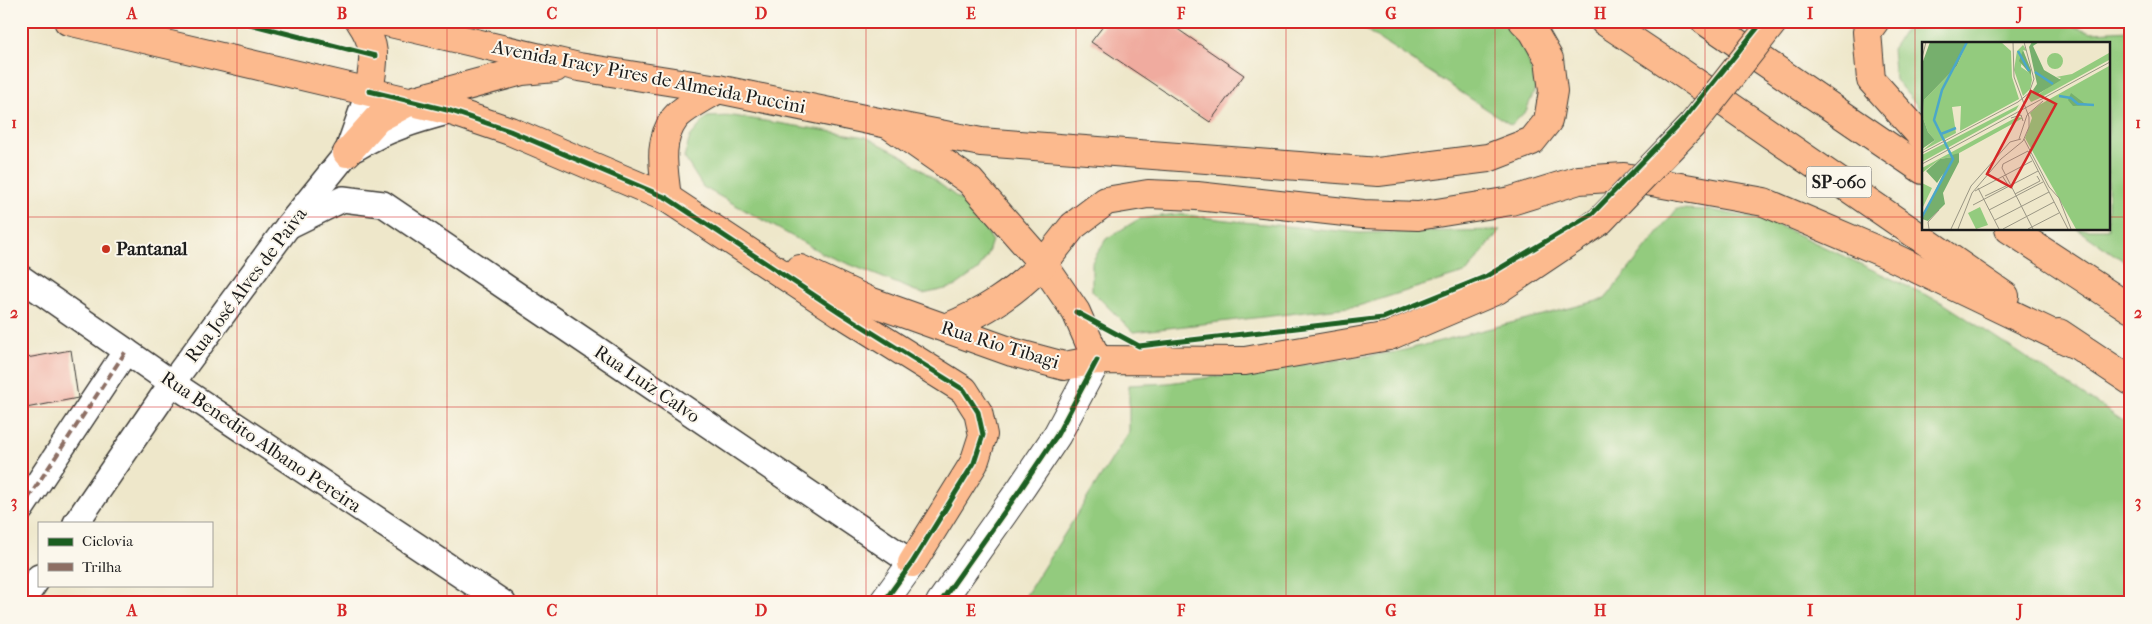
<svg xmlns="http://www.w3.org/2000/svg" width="2152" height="624" viewBox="0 0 2152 624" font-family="'IM FELL French Canon',serif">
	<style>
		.green { fill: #93cb7e; stroke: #58744d }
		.building { fill: #f0ab9f }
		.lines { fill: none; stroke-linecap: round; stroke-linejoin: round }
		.minor-casing { stroke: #3c3a36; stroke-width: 28 }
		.tertiary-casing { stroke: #3c3a36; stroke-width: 30 }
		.primary-casing { stroke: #3c3a36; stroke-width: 30 }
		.motorway-casing { stroke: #3c3a36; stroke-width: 30 }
		.minor { stroke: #fff; stroke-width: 25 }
		.tertiary { stroke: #fff; stroke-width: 28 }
		.primary { stroke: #fcba8e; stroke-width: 28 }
		.motorway { stroke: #fcba8e; stroke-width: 28 }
		.primary-bridge-casing { stroke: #3c3a36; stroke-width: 30; stroke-linecap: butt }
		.primary-bridge { stroke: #fcba8e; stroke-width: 28 }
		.quiet { stroke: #8d6e63; stroke-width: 4; stroke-dasharray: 8 4; stroke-linecap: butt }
		.cycleway-casing { stroke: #fbf7ec; stroke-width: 8 }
		.cycleway { stroke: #1b5e20; stroke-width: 5 }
		.grid { fill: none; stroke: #d62828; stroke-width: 1; stroke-opacity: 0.55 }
		.poi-dot { fill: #c8321e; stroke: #fbf7ec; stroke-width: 2 }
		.labels { text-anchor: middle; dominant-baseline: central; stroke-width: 4; stroke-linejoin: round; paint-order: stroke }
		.shield { fill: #fbf7ec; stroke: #5f5e5a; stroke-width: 1 }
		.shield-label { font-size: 18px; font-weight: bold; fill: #1c1c1c }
		.street-label { font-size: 19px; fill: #1c1c1c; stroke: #fbf7ec }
		.poi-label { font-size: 19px; font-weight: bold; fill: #1c1c1c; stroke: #fbf7ec; text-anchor: start }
		.inset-river { fill: none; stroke: #4ba7c9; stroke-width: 2.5 }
		.inset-road { fill: none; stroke: #9a9684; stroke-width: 1 }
		.view { fill: #d62828; fill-opacity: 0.15; stroke: #d62828; stroke-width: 2.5 }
		.inset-edge { fill: none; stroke: #1c1c1c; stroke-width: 2.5 }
		.neatline { fill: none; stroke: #d62828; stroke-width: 2 }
		.grid-label { font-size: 16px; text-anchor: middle; font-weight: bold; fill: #d62828 }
	</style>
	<rect width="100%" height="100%" fill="#fbf7ec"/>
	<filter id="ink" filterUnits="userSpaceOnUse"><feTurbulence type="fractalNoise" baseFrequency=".02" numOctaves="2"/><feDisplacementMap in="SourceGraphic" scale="10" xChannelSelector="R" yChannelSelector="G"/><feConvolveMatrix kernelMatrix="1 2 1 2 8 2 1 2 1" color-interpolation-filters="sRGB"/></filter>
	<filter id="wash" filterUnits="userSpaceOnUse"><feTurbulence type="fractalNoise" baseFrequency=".0096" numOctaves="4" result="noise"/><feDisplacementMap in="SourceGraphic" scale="20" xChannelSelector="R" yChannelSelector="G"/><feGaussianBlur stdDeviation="1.12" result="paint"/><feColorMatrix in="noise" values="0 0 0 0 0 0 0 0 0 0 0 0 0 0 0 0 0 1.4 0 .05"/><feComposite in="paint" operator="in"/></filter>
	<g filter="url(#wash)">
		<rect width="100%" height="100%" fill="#eee7ca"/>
		<g class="green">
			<path d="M1352 21H1506L1521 35 1536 87 1526 111 1511 125Z"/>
			<path d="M1911 21H2056L2092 32 2131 30V266L2077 229H2108V44H1923V112L1895 80 1892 49Z"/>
			<path d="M733 116 866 137 905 157 976 212 992 240 987 256 978 270 954 287 923 294 824 254 703 187 684 157 690 137 707 117Z"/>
			<path d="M1677 209 1710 210 1769 221 1943 303 2131 426V603H1021L1129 432V385L1168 383 1397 352 1605 299Z"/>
			<path d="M1177 214 1243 222 1360 233 1500 230 1467 272 1358 306 1133 332 1092 291V262L1106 239 1139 219Z"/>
		</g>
		<g id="blocks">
			<g class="building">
				<path d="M1107 21H1166L1244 75 1210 122 1091 42Z"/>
				<path d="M71 350 78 398 21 409V359Z"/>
			</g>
		</g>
	</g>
	<g filter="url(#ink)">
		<use href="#blocks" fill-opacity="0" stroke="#3c3a36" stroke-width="1"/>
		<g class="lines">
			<g class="minor-casing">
				<g id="minor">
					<path d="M356 148C386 129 417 120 451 111"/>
					<path d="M288 226 343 199 383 204 912 563"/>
					<path d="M21 278 172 383 503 603"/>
					<path d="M21 509 126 351"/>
					<path d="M76 523 172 383 288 226 347 153 369 91"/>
					<path d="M21 603 39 577"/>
				</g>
			</g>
			<g class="tertiary-casing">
				<g id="tertiary">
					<path d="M883 603 912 563"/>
					<path d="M940 603 1022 487 1057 435 1097 360"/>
				</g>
			</g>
			<g class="primary-casing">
				<g id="primary">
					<path d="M68 21 451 111 510 131 667 198 841 313 964 390 978 412 983 435 974 463 912 563"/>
					<path d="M360 21C378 47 374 61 369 91"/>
					<path d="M382 21 579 67 718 89 888 124 970 181 1043 264 1076 312 1097 360"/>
					<path d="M347 153 377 119 411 101 522 71 555 68"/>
					<path d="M667 198C664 170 657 142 675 118 683 108 707 96 718 89"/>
					<path d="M800 269 869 301 1012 352 1064 366 1097 360 1245 361 1389 336"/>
					<path d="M946 328C986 311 1011 295 1043 264"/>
				</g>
			</g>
			<g class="motorway-casing">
				<g id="motorway">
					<path d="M1604 21 1673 67 2005 296"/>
					<path d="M1705 21 1923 170"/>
					<path d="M1875 21 1867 32 1871 80 1923 138"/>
					<path d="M888 124 981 142 1378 172 1488 158 1532 141 1548 121 1553 91 1549 59 1533 31 1523 21"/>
					<path d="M2009 229 2131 309"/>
					<path d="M1043 264 1073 226 1106 201 1148 194 1197 196 1363 214 1418 216 1511 201 1579 180 1624 177 1764 202 1886 254 2074 344"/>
					<path d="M2059 333 2131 381"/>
				</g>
			</g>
			<use href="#minor" class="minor"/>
			<use href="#tertiary" class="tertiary"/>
			<use href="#primary" class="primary"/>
			<use href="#motorway" class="motorway"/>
			<g class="primary-bridge-casing">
				<path id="primary-bridge" d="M1389 336 1497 290 1600 221 1693 124 1774 21"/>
			</g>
			<use href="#primary-bridge" class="primary-bridge"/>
			<path class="quiet" d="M21 509 126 351"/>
			<g class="cycleway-casing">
				<g id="cycleway">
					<path d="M238 21 375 56"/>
					<path d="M369 91 451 111 510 131 667 198 841 313 964 390 978 412 983 435 974 463 912 563 883 603"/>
					<path d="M1076 312 1139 346 1383 318 1487 276 1592 214 1684 119 1763 21"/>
					<path d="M940 603 1022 487 1057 435 1097 360"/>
				</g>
			</g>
			<use href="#cycleway" class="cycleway"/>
		</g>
	</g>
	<path class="grid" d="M237 21V603M447 21V603M657 21V603M866 21V603M1076 21V603M1286 21V603M1495 21V603M1705 21V603M1915 21V603M21 217H1923M2108 217H2131M21 407H2131"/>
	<circle class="poi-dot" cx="106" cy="249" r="5"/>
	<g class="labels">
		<rect class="shield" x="1806.5" y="166.5" width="65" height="31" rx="4"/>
		<g class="shield-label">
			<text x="1839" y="182">SP-060</text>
		</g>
		<g class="street-label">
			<text transform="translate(649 77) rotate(11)">Avenida Iracy Pires de Almeida Puccini</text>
			<text transform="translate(246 285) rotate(-53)">Rua José Alves de Paiva</text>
			<text transform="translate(1000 345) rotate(17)">Rua Rio Tibagi</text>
			<text transform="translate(647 384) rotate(34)">Rua Luiz Calvo</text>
			<text transform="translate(261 442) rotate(34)">Rua Benedito Albano Pereira</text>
		</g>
		<g class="poi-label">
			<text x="116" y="249">Pantanal</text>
		</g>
	</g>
	<g transform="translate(1922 42)">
		<rect width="188" height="188" fill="#eee7ca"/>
		<path d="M45 0H79L89 9 90 35 97 57 38 89 39 64 30 65 34 91 0 109 13 98 6 90 1 76 2 58 35 24ZM101 3 105 9 101 8 99 25 109 32 110 38 108 47 101 54 92 28 95 9ZM187 11V18L118 56 109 60 106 55 111 48 117 52 139 36 134 35 150 32ZM125 19a8 8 0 1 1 16 0a8 8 0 1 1-16 0ZM187 24V187H154L103 96 110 76 108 71 117 63ZM97 63 94 68 0 120V113ZM95 75 101 76 30 115 18 117 0 131V126ZM0 141 10 146 1 165H0ZM58 165 66 183 54 187 46 171Z" fill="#93cb7e"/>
		<path d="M8 0H45L35 24 2 58 1 76 6 90 13 98 0 107V22ZM110 0H117L111 4 122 28 139 38 116 52 111 48 115 42 107 5ZM101 8 109 28V33L97 19ZM149 51 162 61 168 63 151 64 146 58ZM37 111V120L21 151 23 162 6 179 0 177 30 113ZM30 115 21 132 15 141 4 129 18 117Z" fill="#76af6d"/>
		<path class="inset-river" d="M96 9 107 29M113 30 131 42M137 54 149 56 156 62 172 63M19 92 34 86M0 175 31 117 12 78 20 48 45 0"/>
		<path class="inset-road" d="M0 16 4 0M89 76 99 73 101 79M97 97 105 73 121 59M102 97 127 145 137 156 149 187M0 111 96 60 107 51 112 37 102 0M0 122 188 20M80 126 81 122 106 109 146 187M80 126 111 187M56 146 77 187M53 149 110 119M93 152 118 139 115 134M63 154 86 143 81 135M51 163 116 129M67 168 121 140M73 178 127 150M7 187 6 180 17 168M29 187 49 144 88 100 99 97M36 187 50 151 79 117 101 99 107 85V75L92 35 91 0M81 187 132 160M106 187 137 171"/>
		<path class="view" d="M109 49 134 62 89 145 65 132Z"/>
		<rect width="188" height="188" class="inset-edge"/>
	</g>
	<rect width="2152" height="624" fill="none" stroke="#fbf7ec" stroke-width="55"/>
	<rect x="38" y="522" width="175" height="65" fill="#fbf7ec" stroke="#a29f99"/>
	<rect x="48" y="538" width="25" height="8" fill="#1b5e20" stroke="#a29f99"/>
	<text x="82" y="546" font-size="15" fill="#1c1c1c">Ciclovia</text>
	<rect x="48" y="563" width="25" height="8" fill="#8d6e63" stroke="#a29f99"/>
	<text x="82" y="572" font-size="15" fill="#1c1c1c">Trilha</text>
	<rect x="28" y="28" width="2096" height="568" class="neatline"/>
	<g class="grid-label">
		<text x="132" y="19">A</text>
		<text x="342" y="19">B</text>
		<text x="552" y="19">C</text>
		<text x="761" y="19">D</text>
		<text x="971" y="19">E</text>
		<text x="1181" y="19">F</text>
		<text x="1391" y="19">G</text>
		<text x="1600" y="19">H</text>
		<text x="1810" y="19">I</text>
		<text x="2020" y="19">J</text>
		<text x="14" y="128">1</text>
		<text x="2138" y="128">1</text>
		<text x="14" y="318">2</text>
		<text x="2138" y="318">2</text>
		<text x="14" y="507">3</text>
		<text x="2138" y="507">3</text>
		<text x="132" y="616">A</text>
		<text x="342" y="616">B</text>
		<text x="552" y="616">C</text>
		<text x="761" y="616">D</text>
		<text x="971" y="616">E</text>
		<text x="1181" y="616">F</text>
		<text x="1391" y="616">G</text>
		<text x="1600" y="616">H</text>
		<text x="1810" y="616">I</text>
		<text x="2020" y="616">J</text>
	</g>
</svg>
